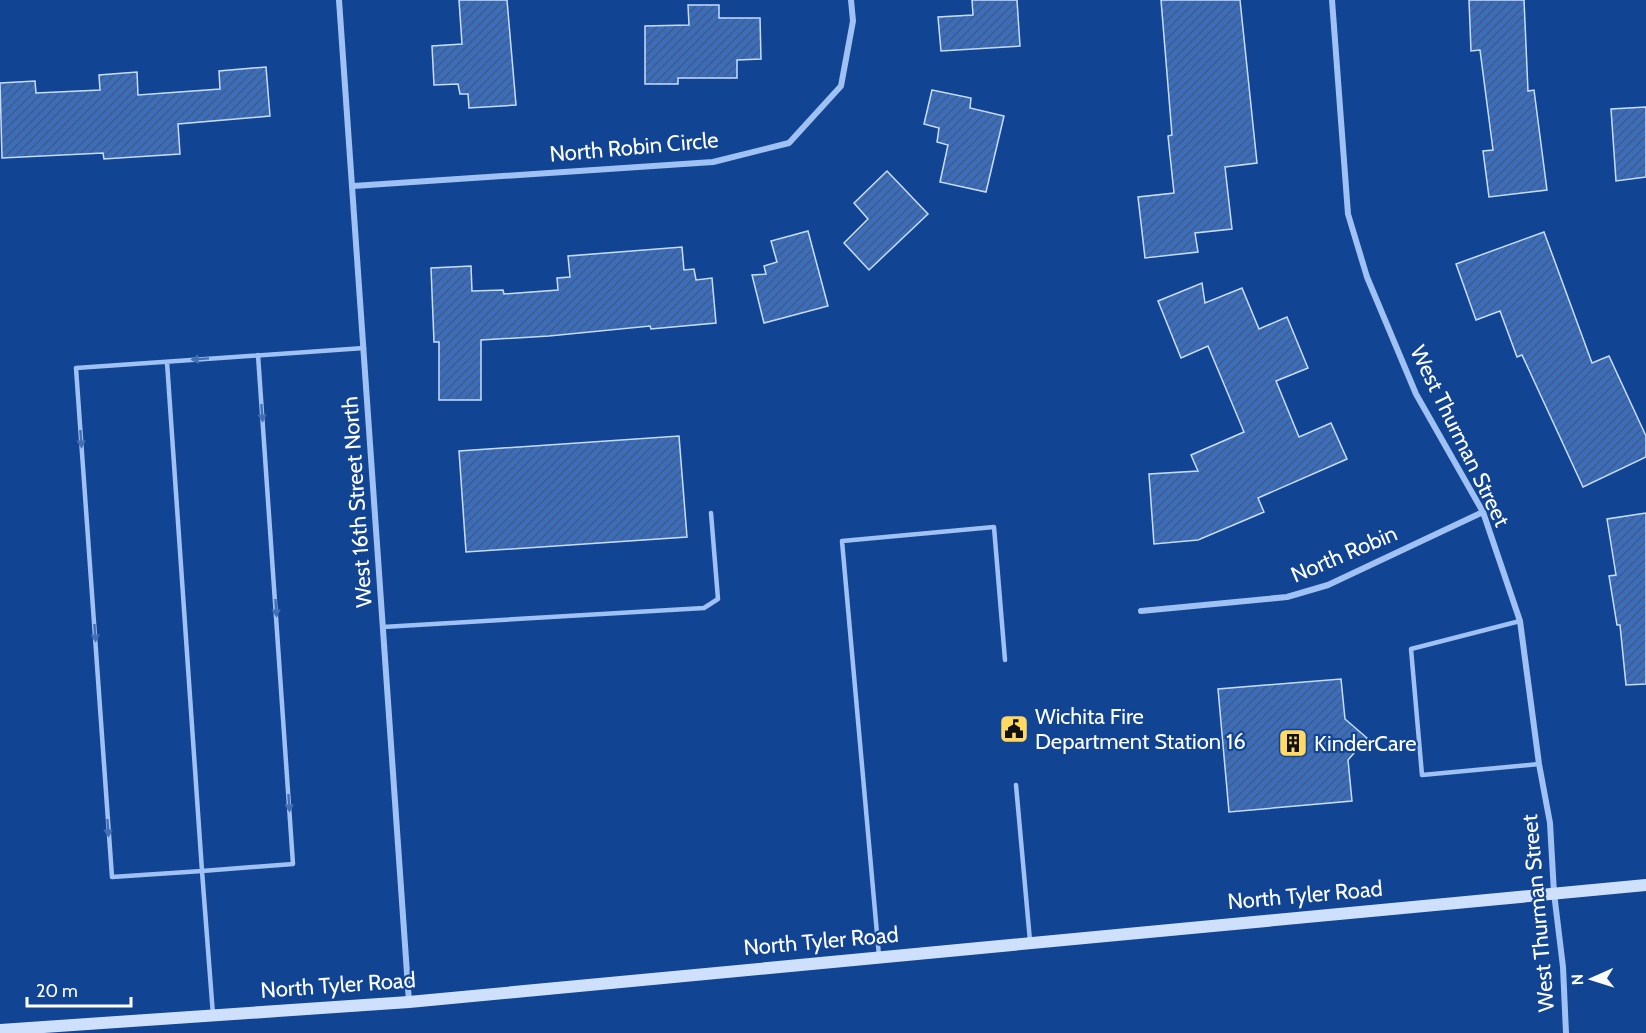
<svg xmlns="http://www.w3.org/2000/svg" width="1646" height="1033" viewBox="0 0 1646 1033" font-family="Cabin,sans-serif">
	<style>
		.building { fill: url(#building-hatch); stroke: #c7ddfd; stroke-width: 1.5 }
		.lines { fill: none; stroke-linecap: round; stroke-linejoin: round }
		.lane { stroke: #9fc1f3; stroke-width: 4.5 }
		.street { stroke: #9fc1f3; stroke-width: 6 }
		.secondary { stroke: #cfe0fd; stroke-width: 12 }
		.oneway { fill: #4370b5 }
		.labels { text-anchor: middle; dominant-baseline: central; stroke-width: 4.5; stroke-linejoin: round; paint-order: stroke }
		.street-label { font-size: 22px; fill: #fff; stroke: #124494 }
		.poi-label { font-size: 22px; fill: #fff; stroke: #124494; text-anchor: start }
	</style>
	<defs>
		<pattern id="building-hatch" width="6" height="6" patternUnits="userSpaceOnUse" patternTransform="scale(1.5)"><rect width="6" height="6" fill="#3a6ebc"/><path d="M-1 1l2-2M0 6l6-6M5 7l2-2" fill="none" stroke="#445b7e"/></pattern>
	</defs>
	<rect width="100%" height="100%" fill="#124494"/>
	<g class="building">
		<path d="M459 0H507L516 105 469 108 468 94H460L458 84 434 85 432 46 462 44Z"/>
		<path d="M972 0H1017L1020 46 941 51 938 17 973 15Z"/>
		<path d="M1161 0H1240L1257 163 1225 167 1232 229 1195 233 1198 252 1145 258 1138 197 1174 193 1168 136 1172 135Z"/>
		<path d="M1469 0H1524L1528 91 1534 90 1547 190 1489 197 1483 151 1493 150 1480 50 1471 51Z"/>
		<path d="M688 5H719V18H760L761 59 737 60V78H678V84H645V26L689 25Z"/>
		<path d="M266 67 270 116 178 124 180 154 104 159 103 153 2 158 0 83 35 81 36 93 100 90 99 75 137 72 138 95 220 89 219 71Z"/>
		<path d="M932 90 971 98 970 108 1004 116 986 192 940 182 948 145 937 142 939 128 924 124Z"/>
		<path d="M1646 107V177L1616 181 1611 109Z"/>
		<path d="M887 171 928 214 869 270 844 243 868 219 854 203Z"/>
		<path d="M808 231 828 306 764 323 752 275 766 274 764 266 777 262 771 241Z"/>
		<path d="M1544 232 1592 363 1609 356 1646 436V457L1583 487 1522 355 1517 357 1500 311 1476 320 1456 264Z"/>
		<path d="M682 247 684 270 694 269 696 280 712 278 716 323 651 329 650 326 549 336 481 340V400H439V342H434L431 268 471 266 472 291 503 290 504 294 558 290 557 278 570 277 568 256Z"/>
		<path d="M1202 283 1205 303 1242 288 1259 329 1287 317 1308 368 1276 381 1299 437 1331 423 1347 459 1258 498 1264 512 1198 540 1154 544 1149 474 1198 471 1191 455 1244 432 1208 346 1181 358 1158 301Z"/>
		<path d="M679 436 687 537 466 552 459 451Z"/>
		<path d="M1646 513V684L1626 685 1620 625H1617L1609 576 1616 575 1607 519Z"/>
		<path d="M1341 679 1345 719 1367 738 1348 760 1352 801 1229 812 1218 689Z"/>
	</g>
	<g class="lines">
		<g class="lane">
			<path d="M167 362 202 871 112 877 76 368 364 348"/>
			<path d="M1520 621 1411 649 1422 775 1539 764"/>
			<path d="M383 627 704 608 718 599 711 513"/>
			<path d="M1016 785 1030 941"/>
			<path d="M879 956 842 541 994 527 1005 660"/>
			<path d="M213 1015 202 871 293 864 258 355"/>
		</g>
		<g class="street">
			<path d="M339 0 409 1002"/>
			<path d="M1332 0 1348 214 1367 277 1416 394 1483 512 1520 621 1539 764 1550 823 1554 893 1563 967 1566 1033"/>
			<path d="M353 186 713 162 789 143 841 86 853 21 851 0"/>
			<path d="M1141 611 1287 597 1328 585 1483 512"/>
		</g>
		<path class="secondary" d="M0 1030 409 1002 1646 885"/>
	</g>
	<defs><path id="oneway-solid" d="M-6-.8H1V-3.2L6.5 0L1 3.2V.8H-6Z" transform="scale(1.5)"/></defs>
	<g class="oneway">
		<use href="#oneway-solid" transform="translate(200 359) rotate(176)"/>
		<use href="#oneway-solid" transform="translate(262 413) rotate(86)"/>
		<use href="#oneway-solid" transform="translate(81 439) rotate(86)"/>
		<use href="#oneway-solid" transform="translate(276 608) rotate(86)"/>
		<use href="#oneway-solid" transform="translate(95 633) rotate(86)"/>
		<use href="#oneway-solid" transform="translate(289 803) rotate(86)"/>
		<use href="#oneway-solid" transform="translate(108 828) rotate(86)"/>
	</g>
	<defs>
		<g id="civic-square" transform="scale(1.5)"><rect x="-9" y="-9" width="18" height="18" rx="4" fill="#ffd961" stroke="#124494"/><path d="M-.6-6.5H3V-4.5H.6V-3L4-1V1h2V6H-6V1h2V-1L-.6-3ZM-1.2 2.5V6h2.4V2.5Z" fill="#111"/></g>
		<g id="building-square" transform="scale(1.5)"><rect x="-9" y="-9" width="18" height="18" rx="4" fill="#ffd961" stroke="#124494"/><path d="M-4-6H4V6H1V3H-1V6H-4ZM-2.5-4.3h1.7v1.8h-1.7ZM.8-4.3h1.7v1.8H.8ZM-2.5-1h1.7V.8h-1.7ZM.8-1h1.7V.8H.8Z" fill="#111"/></g>
	</defs>
	<g fill-rule="evenodd">
		<use href="#civic-square" x="1014" y="729"/>
		<use href="#building-square" x="1293" y="743"/>
	</g>
	<g class="labels">
		<g class="street-label">
			<text transform="translate(634 147) rotate(-5)">North Robin Circle</text>
			<text transform="translate(1460 436) rotate(64)">West Thurman Street</text>
			<text transform="translate(357 502) rotate(-94)">West 16th Street North</text>
			<text transform="translate(1344 554) rotate(-23)">North Robin</text>
			<text transform="translate(1305 895) rotate(-5)">North Tyler Road</text>
			<text transform="translate(1538 913) rotate(-95)">West Thurman Street</text>
			<text transform="translate(821 941) rotate(-5)">North Tyler Road</text>
			<text transform="translate(338 985) rotate(-4)">North Tyler Road</text>
		</g>
		<g class="poi-label">
			<text x="1035" y="716">Wichita Fire<tspan x="1035" dy="25">Department Station 16</tspan></text>
			<text x="1314" y="743">KinderCare</text>
		</g>
	</g>
	<g transform="translate(1592 979) rotate(267)" stroke="#124494" stroke-width="4.5" paint-order="stroke">
	<path d="M0-4.5L10 22L0 15L-10 22Z" fill="#ffffff"/>
	<text y="-9" font-size="16" font-weight="bold" text-anchor="middle" fill="#ffffff">N</text>
	</g>
	<path d="M27 997v9h104v-9" fill="none" stroke="#ffffff" stroke-width="3"/>
	<text x="36" y="997" font-size="18" fill="#ffffff" stroke="#124494" stroke-width="4.5" paint-order="stroke">20 m</text>
</svg>
